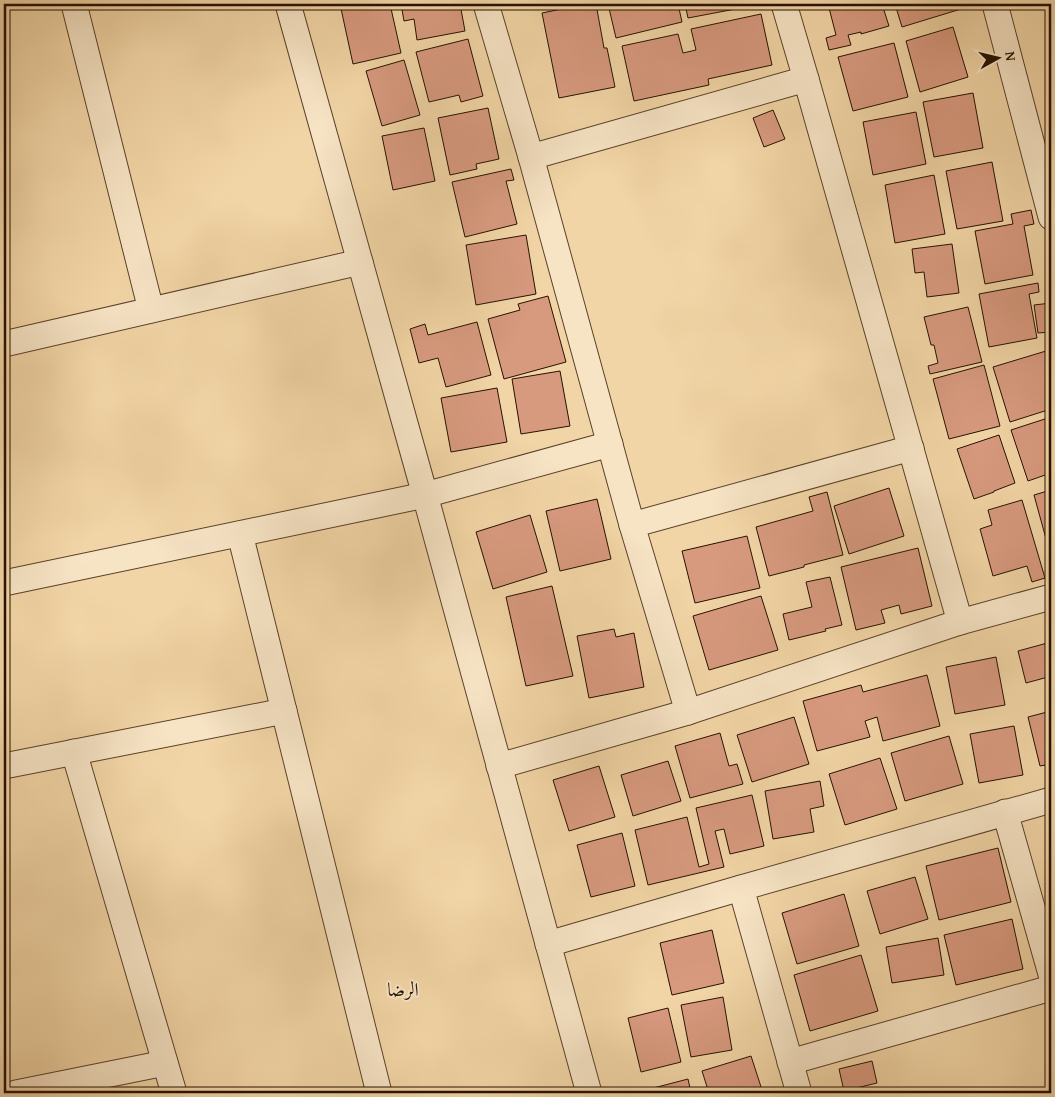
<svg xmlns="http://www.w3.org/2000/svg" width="1055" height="1097" viewBox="0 0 1055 1097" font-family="'Gentium Book Plus',Amiri,serif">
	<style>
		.building { fill: #d89a7f; stroke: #261100 }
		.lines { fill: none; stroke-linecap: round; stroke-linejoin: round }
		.minor-casing { stroke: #59422a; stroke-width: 27 }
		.minor { stroke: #f7e4c5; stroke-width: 25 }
		.labels { text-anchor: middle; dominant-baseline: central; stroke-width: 4; stroke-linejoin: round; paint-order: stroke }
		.neighbourhood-label { font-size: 19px; fill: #261100; stroke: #f7e4c5 }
	</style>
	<rect width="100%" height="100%" fill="#f2d5a6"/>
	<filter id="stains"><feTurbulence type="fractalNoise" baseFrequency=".004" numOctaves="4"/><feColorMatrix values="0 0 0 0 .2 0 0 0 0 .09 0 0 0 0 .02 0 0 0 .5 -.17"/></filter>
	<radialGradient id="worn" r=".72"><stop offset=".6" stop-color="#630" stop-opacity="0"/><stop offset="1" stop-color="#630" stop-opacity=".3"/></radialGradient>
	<g class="building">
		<path d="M340 4H390L401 53 353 64Z"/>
		<path d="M401 4H460L465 31 417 40 414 19 404 21Z"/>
		<path d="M586 4H596L604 48H607L615 87 559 98 542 13Z"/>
		<path d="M608 4H678L682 22 616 38Z"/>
		<path d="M685 4H762L688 18Z"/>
		<path d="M828 4H882L889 26 861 34V32L848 35 851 45 829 50 826 38 836 35Z"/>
		<path d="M895 4H959L961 9 902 27Z"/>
		<path d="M761 14 772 65 708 79 709 85 634 101 622 46 678 34 683 53 696 50 691 29Z"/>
		<path d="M953 27 968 77 920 92 906 41Z"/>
		<path d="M468 39 483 96 461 102 459 95 429 102 416 52Z"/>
		<path d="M894 43 908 97 853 111 838 57Z"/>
		<path d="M404 60 420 115 382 126 366 71Z"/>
		<path d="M973 93 983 148 934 157 923 102Z"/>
		<path d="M488 108 499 159 476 164 477 169 450 175 438 118Z"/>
		<path d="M773 110 785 139 764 147 753 118Z"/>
		<path d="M916 112 926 164 873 175 863 122Z"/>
		<path d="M424 128 435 181 393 190 382 136Z"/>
		<path d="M992 162 1003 221 957 229 946 171Z"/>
		<path d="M511 169 514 180 506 181 517 224 465 237 452 182Z"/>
		<path d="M934 175 945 234 895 243 885 185Z"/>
		<path d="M1031 210 1034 224 1024 226 1033 275 985 284 975 231 1013 224 1011 214Z"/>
		<path d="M526 235 536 294 476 305 466 245Z"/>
		<path d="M952 244 959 293 927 297 924 272 915 273 912 249Z"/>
		<path d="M1038 283 1039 292 1029 294 1037 338 989 347 979 294Z"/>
		<path d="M548 296 566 362 504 379 488 319 520 310 518 304Z"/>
		<path d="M1051 303V332L1038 333 1034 305Z"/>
		<path d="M968 307 982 362 930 374 928 366 938 363 934 345H931L924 317Z"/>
		<path d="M477 322 491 375 446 387 438 358 419 363 410 329 425 324 428 335Z"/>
		<path d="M1046 351 1051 368V409L1010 422 993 367Z"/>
		<path d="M984 365 1000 426 949 439 933 379Z"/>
		<path d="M560 371 570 426 521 434 512 379Z"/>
		<path d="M497 388 507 442 451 452 441 398Z"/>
		<path d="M1051 417V473L1028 481 1011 430Z"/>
		<path d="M999 435 1015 483 994 491V492L974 499 957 449Z"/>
		<path d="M889 488 904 536 849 554 834 506Z"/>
		<path d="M1051 490V557L1034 495Z"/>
		<path d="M827 492 843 555 804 565V567L769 576 756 527 813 511 809 497Z"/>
		<path d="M597 499 611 559 560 571 546 511Z"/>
		<path d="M1022 500 1045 578 1032 582 1027 566 993 576 980 529 992 525 988 510Z"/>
		<path d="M530 515 547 572 493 589 476 532Z"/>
		<path d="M747 536 760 588 695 603 682 551Z"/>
		<path d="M918 548 932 606 901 614 899 605 881 610 885 623 856 630 841 567Z"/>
		<path d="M830 577 842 625 825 629 826 631 789 640 783 614 812 607 806 582Z"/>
		<path d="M552 586 573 676 526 686 506 597Z"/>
		<path d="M761 596 778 650 709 670 693 616Z"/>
		<path d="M614 629 616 637 634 633 644 687 589 698 577 636Z"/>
		<path d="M1051 642V688L1048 677 1026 683 1018 651Z"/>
		<path d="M996 657 1005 705 955 714 946 667Z"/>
		<path d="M927 675 940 726 883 741 877 717 865 721 870 737 817 751 803 701 861 685 863 692Z"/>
		<path d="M1051 711V764L1040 766 1028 717Z"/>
		<path d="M794 717 809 764 752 782 737 735Z"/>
		<path d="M1014 726 1023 775 979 783 970 734Z"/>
		<path d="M720 733 729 766 737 764 743 784 690 798 675 746Z"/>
		<path d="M949 736 963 784 905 801 891 753Z"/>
		<path d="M880 758 897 809 845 825 829 774Z"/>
		<path d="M668 761 681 801 633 816 621 775Z"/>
		<path d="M599 766 615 817 569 831 553 780Z"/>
		<path d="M820 781 824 806 810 809 814 832 773 839 765 791Z"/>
		<path d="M752 795 764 846 730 854 724 829 715 831 724 867 648 885 635 830 687 817 699 867 709 864 696 808Z"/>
		<path d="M622 833 635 886 591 897 577 845Z"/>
		<path d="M998 848 1011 902 939 920 926 866Z"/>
		<path d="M915 877 928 919 880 934 867 891Z"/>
		<path d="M844 894 859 946 797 964 782 913Z"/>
		<path d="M1012 919 1023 969 956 985 944 935Z"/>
		<path d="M712 930 724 983 672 995 660 943Z"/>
		<path d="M938 938 944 975 892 983 886 947Z"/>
		<path d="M861 955 878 1011 810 1031 794 975Z"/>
		<path d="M723 997 732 1050 691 1057 681 1005Z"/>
		<path d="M668 1008 681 1062 641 1072 628 1018Z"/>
		<path d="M751 1056 763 1093H709L702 1071Z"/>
		<path d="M872 1061 877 1083 844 1091 839 1069Z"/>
		<path d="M688 1079 691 1093H642V1091Z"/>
	</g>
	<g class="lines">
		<g class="minor-casing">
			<g id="minor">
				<path d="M74 4 151 310"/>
				<path d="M288 4 425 495 589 1093"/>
				<path d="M486 4 531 157 632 525 688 712"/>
				<path d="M784 4 806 79 960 622"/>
				<path d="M995 4 1051 217"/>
				<path d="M531 157 806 79"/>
				<path d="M4 344 360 262"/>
				<path d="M632 525 911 448"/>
				<path d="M240 534 379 1093"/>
				<path d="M4 583 425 495 610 444"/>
				<path d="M74 752 174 1093"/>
				<path d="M4 766 284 711"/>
				<path d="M499 766 688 712 960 622 1051 597"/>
				<path d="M1005 812 1051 974"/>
				<path d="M548 944 741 888"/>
				<path d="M790 1062 1051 988"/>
				<path d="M16 1093 165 1063"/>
				<path d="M799 1093 741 888 1051 800"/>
			</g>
		</g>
		<use href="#minor" class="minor"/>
	</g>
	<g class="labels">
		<g class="neighbourhood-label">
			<text x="403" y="989">الرضا</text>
		</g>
	</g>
	<rect width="1055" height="1097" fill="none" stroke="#f2d5a6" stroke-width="20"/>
	<rect x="5" y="5" width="1045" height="1087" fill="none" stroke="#261100" stroke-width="2.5"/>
	<rect x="10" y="10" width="1035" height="1077" fill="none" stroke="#261100"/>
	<g transform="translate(998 58) rotate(82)" stroke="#f7e4c5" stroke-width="4" paint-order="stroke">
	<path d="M0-4L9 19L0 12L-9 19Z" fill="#261100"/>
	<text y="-8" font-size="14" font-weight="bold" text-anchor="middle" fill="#261100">N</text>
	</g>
	<rect width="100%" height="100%" filter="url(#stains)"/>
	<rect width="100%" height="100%" fill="url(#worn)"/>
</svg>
